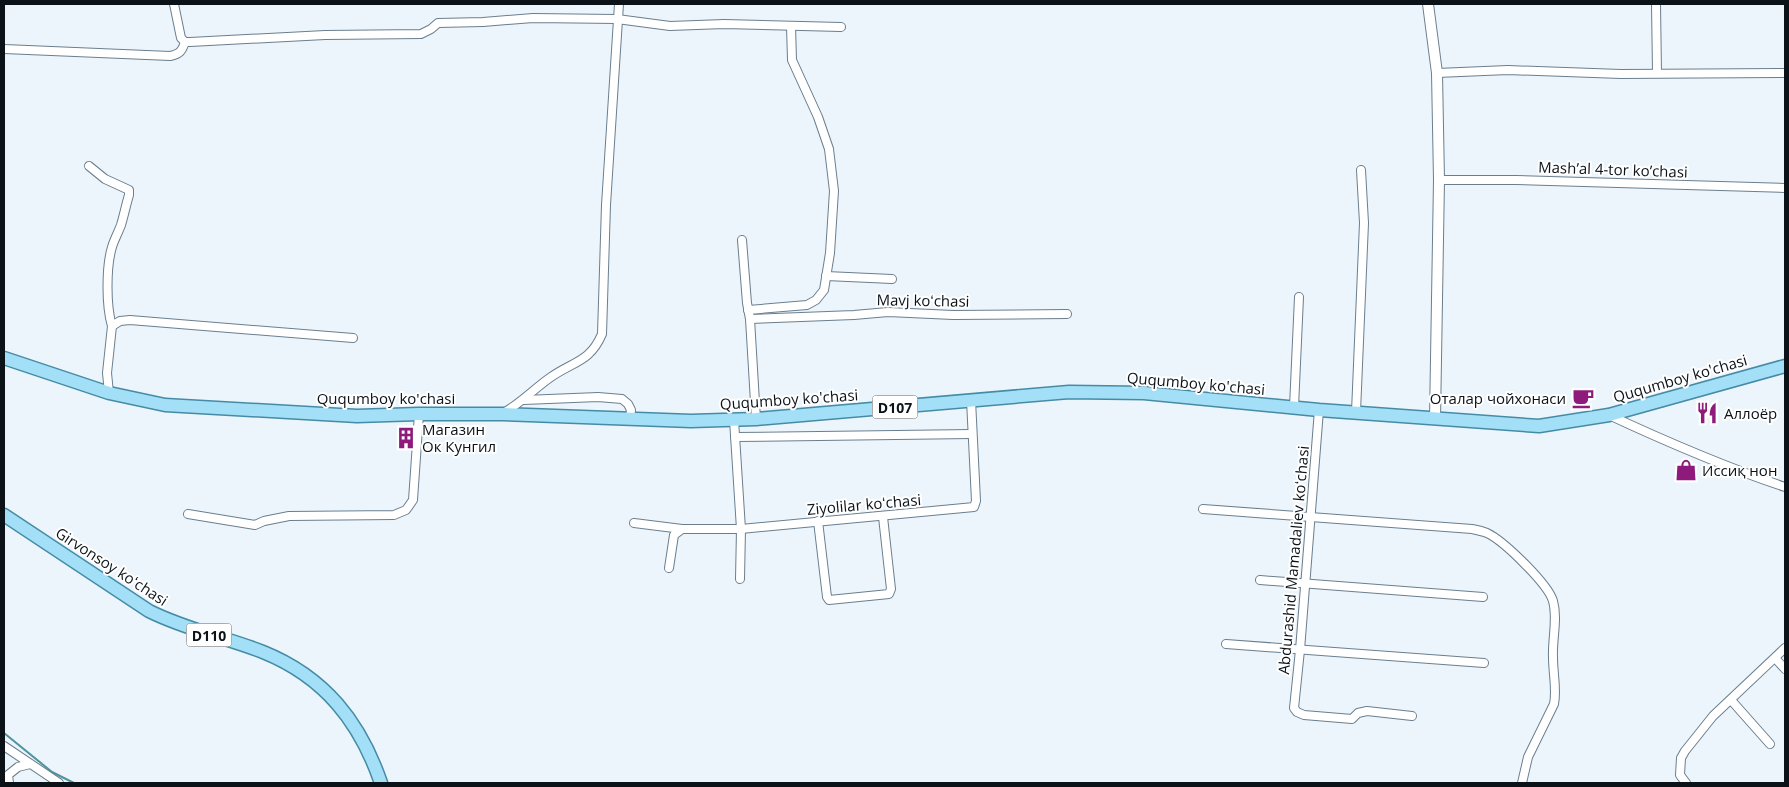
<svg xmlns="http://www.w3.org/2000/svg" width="1789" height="787" viewBox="0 0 1789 787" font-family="'Open Sans',sans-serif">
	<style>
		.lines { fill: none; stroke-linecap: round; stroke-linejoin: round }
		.stream { stroke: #4e949e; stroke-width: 2 }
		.minor-casing { stroke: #6b7e8e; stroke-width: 10 }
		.tertiary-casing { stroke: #6b7e8e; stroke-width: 12 }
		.primary-casing { stroke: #468ba5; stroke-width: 15 }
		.minor { stroke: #fff; stroke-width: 8 }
		.tertiary { stroke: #fff; stroke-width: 10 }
		.primary { stroke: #a3e0f7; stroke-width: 12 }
		.labels { text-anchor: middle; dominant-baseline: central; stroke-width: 4; stroke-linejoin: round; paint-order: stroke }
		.shield { fill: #fff; stroke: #54595d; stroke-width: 1 }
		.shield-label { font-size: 14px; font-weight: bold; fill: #0b1218 }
		.street-label { font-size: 15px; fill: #0b1218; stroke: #fff }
		.poi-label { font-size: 15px; fill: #0b1218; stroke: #fff; text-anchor: start }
	</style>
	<rect width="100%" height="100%" fill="#ecf5fc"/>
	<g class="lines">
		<path class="stream" d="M4 733 52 772 74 783"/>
		<g class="minor-casing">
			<g id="minor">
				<path d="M174 4 181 38 185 42H190L325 35 421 34 431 29 438 23 483 22 533 18 617 19 670 26 724 24 841 27"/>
				<path d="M1656 4 1657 73"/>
				<path d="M4 49 170 56C180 54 182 51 185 42"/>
				<path d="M1437 73 1508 70 1621 74 1785 73"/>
				<path d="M89 166 105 179 129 190V195C126 205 124 215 121 225 118 233 114 240 112 247 106 267 106 306 112 326"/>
				<path d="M1439 180H1516L1785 188"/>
				<path d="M742 240 747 303 750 319 756 419"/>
				<path d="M826 276 892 279"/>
				<path d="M748 310 807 305 816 300 824 290 830 253 834 191 829 149 818 117 792 60 791 26"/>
				<path d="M750 319 854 315 888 312 953 315 1067 314"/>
				<path d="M109 393 107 373 112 326 120 321 130 320 353 338"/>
				<path d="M524 400 598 397 622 399 628 404 631 410 630 418"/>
				<path d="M1294 407 1299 297"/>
				<path d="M1319 410 1300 650 1294 708 1297 712 1304 715 1352 719 1358 713 1367 711 1412 716"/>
				<path d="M505 412C522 402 535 388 551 377 574 361 590 362 602 334L606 205 619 4"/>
				<path d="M1356 412 1364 223 1361 170"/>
				<path d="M1609 415C1667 442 1725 467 1785 487"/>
				<path d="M734 420 741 529 740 579"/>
				<path d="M735 437 972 434"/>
				<path d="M1203 509 1472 529C1477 530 1482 531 1487 533 1504 541 1548 584 1553 601 1558 619 1552 639 1553 658 1553 673 1557 690 1554 704L1528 757 1522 783"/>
				<path d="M188 514 255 525 264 521 289 516 394 515 406 510 413 500 419 414"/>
				<path d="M818 521 827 597 829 600 889 594 891 589 883 517"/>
				<path d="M634 523 682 529"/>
				<path d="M669 568 674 535 682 529H741L974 507 976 501 971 400"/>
				<path d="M1260 580 1483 597"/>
				<path d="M1226 644 1484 663"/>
				<path d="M1775 658 1785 669"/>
				<path d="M1731 700 1770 744"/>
				<path d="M4 746 59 783"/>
				<path d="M9 783 8 775 18 767 30 764"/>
				<path d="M1686 783 1680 775 1681 758 1685 751 1713 716 1785 648"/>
			</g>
		</g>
		<g class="tertiary-casing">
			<path id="tertiary" d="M1428 4 1437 73 1439 180 1435 419"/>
		</g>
		<g class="primary-casing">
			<g id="primary">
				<path d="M4 358 109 393 165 405 357 416 419 414H503L691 421 756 419 1069 392 1144 393 1319 410 1539 426 1609 415 1785 366"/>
				<path d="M4 515 149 611C187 630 225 637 263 652 325 677 360 722 381 783"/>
			</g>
		</g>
		<use href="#minor" class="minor"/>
		<use href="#tertiary" class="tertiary"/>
		<use href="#primary" class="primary"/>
	</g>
	<defs>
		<g id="cafe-bare" transform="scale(1.725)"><path d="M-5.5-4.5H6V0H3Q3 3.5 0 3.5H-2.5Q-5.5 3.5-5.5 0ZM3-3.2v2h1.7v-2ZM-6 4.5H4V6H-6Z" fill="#8e1b7c" stroke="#fff" stroke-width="2.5" paint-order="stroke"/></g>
		<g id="restaurant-bare" transform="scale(1.725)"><path d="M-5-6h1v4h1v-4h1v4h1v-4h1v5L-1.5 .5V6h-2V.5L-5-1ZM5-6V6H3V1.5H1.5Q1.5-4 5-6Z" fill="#8e1b7c" stroke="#fff" stroke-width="2.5" paint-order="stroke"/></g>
		<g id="building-bare" transform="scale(1.725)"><path d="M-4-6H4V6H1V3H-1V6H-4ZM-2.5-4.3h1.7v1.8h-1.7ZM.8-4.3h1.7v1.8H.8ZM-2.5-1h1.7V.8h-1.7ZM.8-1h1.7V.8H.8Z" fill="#8e1b7c" stroke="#fff" stroke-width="2.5" paint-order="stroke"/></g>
		<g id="shop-bare" transform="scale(1.725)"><path d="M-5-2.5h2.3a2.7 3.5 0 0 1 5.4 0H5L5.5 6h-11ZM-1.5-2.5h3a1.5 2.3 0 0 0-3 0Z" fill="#8e1b7c" stroke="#fff" stroke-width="2.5" paint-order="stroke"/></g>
	</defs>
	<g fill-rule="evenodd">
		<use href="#cafe-bare" x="1583" y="398"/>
		<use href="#restaurant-bare" x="1707" y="413"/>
		<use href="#building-bare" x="406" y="438"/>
		<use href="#shop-bare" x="1686" y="470"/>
	</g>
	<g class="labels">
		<g class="shield">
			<rect x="872.5" y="395.5" width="45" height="23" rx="4"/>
			<rect x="186.5" y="623.5" width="45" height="23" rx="4"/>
		</g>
		<g class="shield-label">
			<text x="895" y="407">D107</text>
			<text x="209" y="635">D110</text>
		</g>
		<g class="street-label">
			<text transform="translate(1613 169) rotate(2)">Mashʼal 4-tor koʼchasi</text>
			<text transform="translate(923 300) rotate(1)">Mavj koʻchasi</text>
			<text transform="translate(1680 378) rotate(-16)">Ququmboy ko'chasi</text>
			<text transform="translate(1196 383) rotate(5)">Ququmboy ko'chasi</text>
			<text x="386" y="398">Ququmboy ko'chasi</text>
			<text transform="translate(789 399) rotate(-4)">Ququmboy ko'chasi</text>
			<text transform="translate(864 504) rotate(-5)">Ziyolilar koʻchasi</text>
			<text transform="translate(1293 560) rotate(-85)">Abdurashid Mamadaliev koʻchasi</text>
			<text transform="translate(112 566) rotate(33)">Girvonsoy koʻchasi</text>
		</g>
		<g class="poi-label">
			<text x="1566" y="398" text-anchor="end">Оталар чойхонаси</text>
			<text x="1724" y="413">Аллоёр</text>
			<text x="422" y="429">Магазин<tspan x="422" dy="17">Ок Кунгил</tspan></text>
			<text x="1702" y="470">Иссиқ нон</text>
		</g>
	</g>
	<rect width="1789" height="787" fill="none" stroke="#0b1218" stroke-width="10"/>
</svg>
